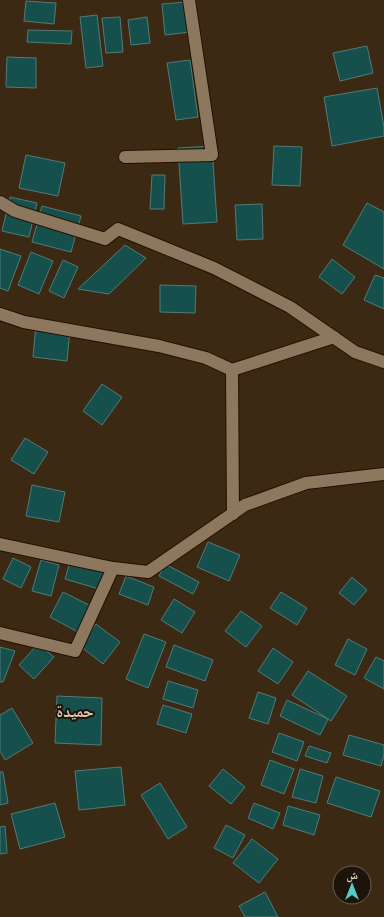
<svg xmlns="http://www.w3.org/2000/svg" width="384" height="917" viewBox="0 0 384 917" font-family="Figtree,'Noto Naskh Arabic',sans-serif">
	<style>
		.building { fill: #15504d; stroke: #537a78 }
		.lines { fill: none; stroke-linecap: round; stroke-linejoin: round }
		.minor-casing { stroke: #231100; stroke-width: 14 }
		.minor { stroke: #8e775f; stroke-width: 12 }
		.labels { text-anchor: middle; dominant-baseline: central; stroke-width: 4; stroke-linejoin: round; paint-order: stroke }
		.district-label { font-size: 16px; font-weight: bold; fill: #e2c9b0; stroke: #1c140b }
	</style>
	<rect width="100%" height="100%" fill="#3c2913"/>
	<g class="building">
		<path d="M26 1 56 3 54 24 24 21Z"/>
		<path d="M187 2 190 32 165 35 162 4Z"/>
		<path d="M97 15 103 66 86 68 80 17Z"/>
		<path d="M120 17 123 52 106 53 102 18Z"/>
		<path d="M147 17 150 43 131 45 128 20Z"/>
		<path d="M28 30 72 31 71 44 27 42Z"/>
		<path d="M367 46 373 73 340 81 333 53Z"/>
		<path d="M7 57 36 58V88L6 87Z"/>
		<path d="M190 60 198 117 176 120 167 63Z"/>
		<path d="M377 88 384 127V136L332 146 324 97Z"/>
		<path d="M212 146 217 222 183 224 178 148Z"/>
		<path d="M274 146 302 147 300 186 272 185Z"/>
		<path d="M26 155 65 163 58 196 19 188Z"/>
		<path d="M152 175H165L164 209H150Z"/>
		<path d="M10 197 37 203 29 237 2 231Z"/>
		<path d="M367 203 384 212V269L343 245Z"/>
		<path d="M262 204 263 239 237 240 235 205Z"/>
		<path d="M42 206 81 216 71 252 32 242Z"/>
		<path d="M125 245 146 258 109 294 78 289Z"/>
		<path d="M0 249 21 256 8 291 0 288Z"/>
		<path d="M31 252 53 261 39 294 18 285Z"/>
		<path d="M332 259 355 277 342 294 319 277Z"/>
		<path d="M63 260 78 267 64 298 49 291Z"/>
		<path d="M375 275 384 278V309L364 300Z"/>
		<path d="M160 285 196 286 195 313 160 312Z"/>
		<path d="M36 325 70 328 67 361 33 357Z"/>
		<path d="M102 384 122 397 102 425 83 411Z"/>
		<path d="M25 438 48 452 34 474 11 460Z"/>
		<path d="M32 485 65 492 59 522 26 516Z"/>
		<path d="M208 542 240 555 229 581 197 567Z"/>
		<path d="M13 558 31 567 21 588 3 579Z"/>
		<path d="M41 560 59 565 51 596 32 591Z"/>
		<path d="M70 562 104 572 99 589 65 579Z"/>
		<path d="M165 564 199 582 193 594 159 576Z"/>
		<path d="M126 576 154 587 148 605 119 594Z"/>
		<path d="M352 577 367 590 354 605 339 593Z"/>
		<path d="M63 592 91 606 78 632 50 617Z"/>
		<path d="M281 592 307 608 297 625 270 608Z"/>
		<path d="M174 599 195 612 182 633 161 620Z"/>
		<path d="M241 611 262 626 246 647 225 631Z"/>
		<path d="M96 624 120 642 103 664 80 646Z"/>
		<path d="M144 634 166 642 148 688 126 679Z"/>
		<path d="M348 639 367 649 355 675 335 665Z"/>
		<path d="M38 644 54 657 34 679 19 665Z"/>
		<path d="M174 645 213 660 205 681 166 667Z"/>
		<path d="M0 647 15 651 3 682H0Z"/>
		<path d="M273 648 293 662 278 684 258 671Z"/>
		<path d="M376 657 384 661V689L364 678Z"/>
		<path d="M308 671 347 696 331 721 292 695Z"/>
		<path d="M168 681 198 690 193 708 163 699Z"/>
		<path d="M258 692 276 698 268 724 249 718Z"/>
		<path d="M57 696 102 698 101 745 55 743Z"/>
		<path d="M287 700 328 719 320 735 280 716Z"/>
		<path d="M163 705 192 714 186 733 157 724Z"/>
		<path d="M12 708 33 743 5 760 0 751V715Z"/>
		<path d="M279 733 304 742 297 761 272 752Z"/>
		<path d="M349 735 384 745V755L381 766 343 755Z"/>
		<path d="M309 746 331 753 327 763 305 756Z"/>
		<path d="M270 760 294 769 284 794 261 785Z"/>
		<path d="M121 767 125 805 79 810 75 771Z"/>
		<path d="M223 769 245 787 231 804 209 786Z"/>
		<path d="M300 769 323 776 316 803 292 797Z"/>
		<path d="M0 772H3L8 803 0 805Z"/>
		<path d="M336 777 380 791 371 817 327 803Z"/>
		<path d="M160 783 187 827 168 839 141 795Z"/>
		<path d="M55 803 65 837 20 849 11 814Z"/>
		<path d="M254 803 280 813 273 829 248 818Z"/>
		<path d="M288 806 320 815 314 835 283 825Z"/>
		<path d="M226 825 245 835 233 858 214 848Z"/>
		<path d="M5 826 7 853 0 854V827Z"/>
		<path d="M252 839 278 859 259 883 233 863Z"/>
		<path d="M265 892 278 917H245L239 906Z"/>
	</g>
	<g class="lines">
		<g class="minor-casing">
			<g id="minor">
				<path d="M125 157 212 155 189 0"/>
				<path d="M0 202 15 211 105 239 118 229 214 268 290 307 355 352 384 362"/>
				<path d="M0 314 24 322 159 346 206 358 232 370"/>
				<path d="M233 514 232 370 334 337"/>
				<path d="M0 544 113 568 148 572 245 505 306 483 384 474"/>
				<path d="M0 633 75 651 113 568"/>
			</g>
		</g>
		<use href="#minor" class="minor"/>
	</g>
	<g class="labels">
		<g class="district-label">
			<text x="75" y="711">حميدة</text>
		</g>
	</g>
	<g transform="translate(352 885)"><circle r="19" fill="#1c140b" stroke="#6a6055"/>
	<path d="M0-3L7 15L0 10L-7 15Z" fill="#54cdc7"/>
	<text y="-6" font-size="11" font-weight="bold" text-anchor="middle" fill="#dfd2c5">ش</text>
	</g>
</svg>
